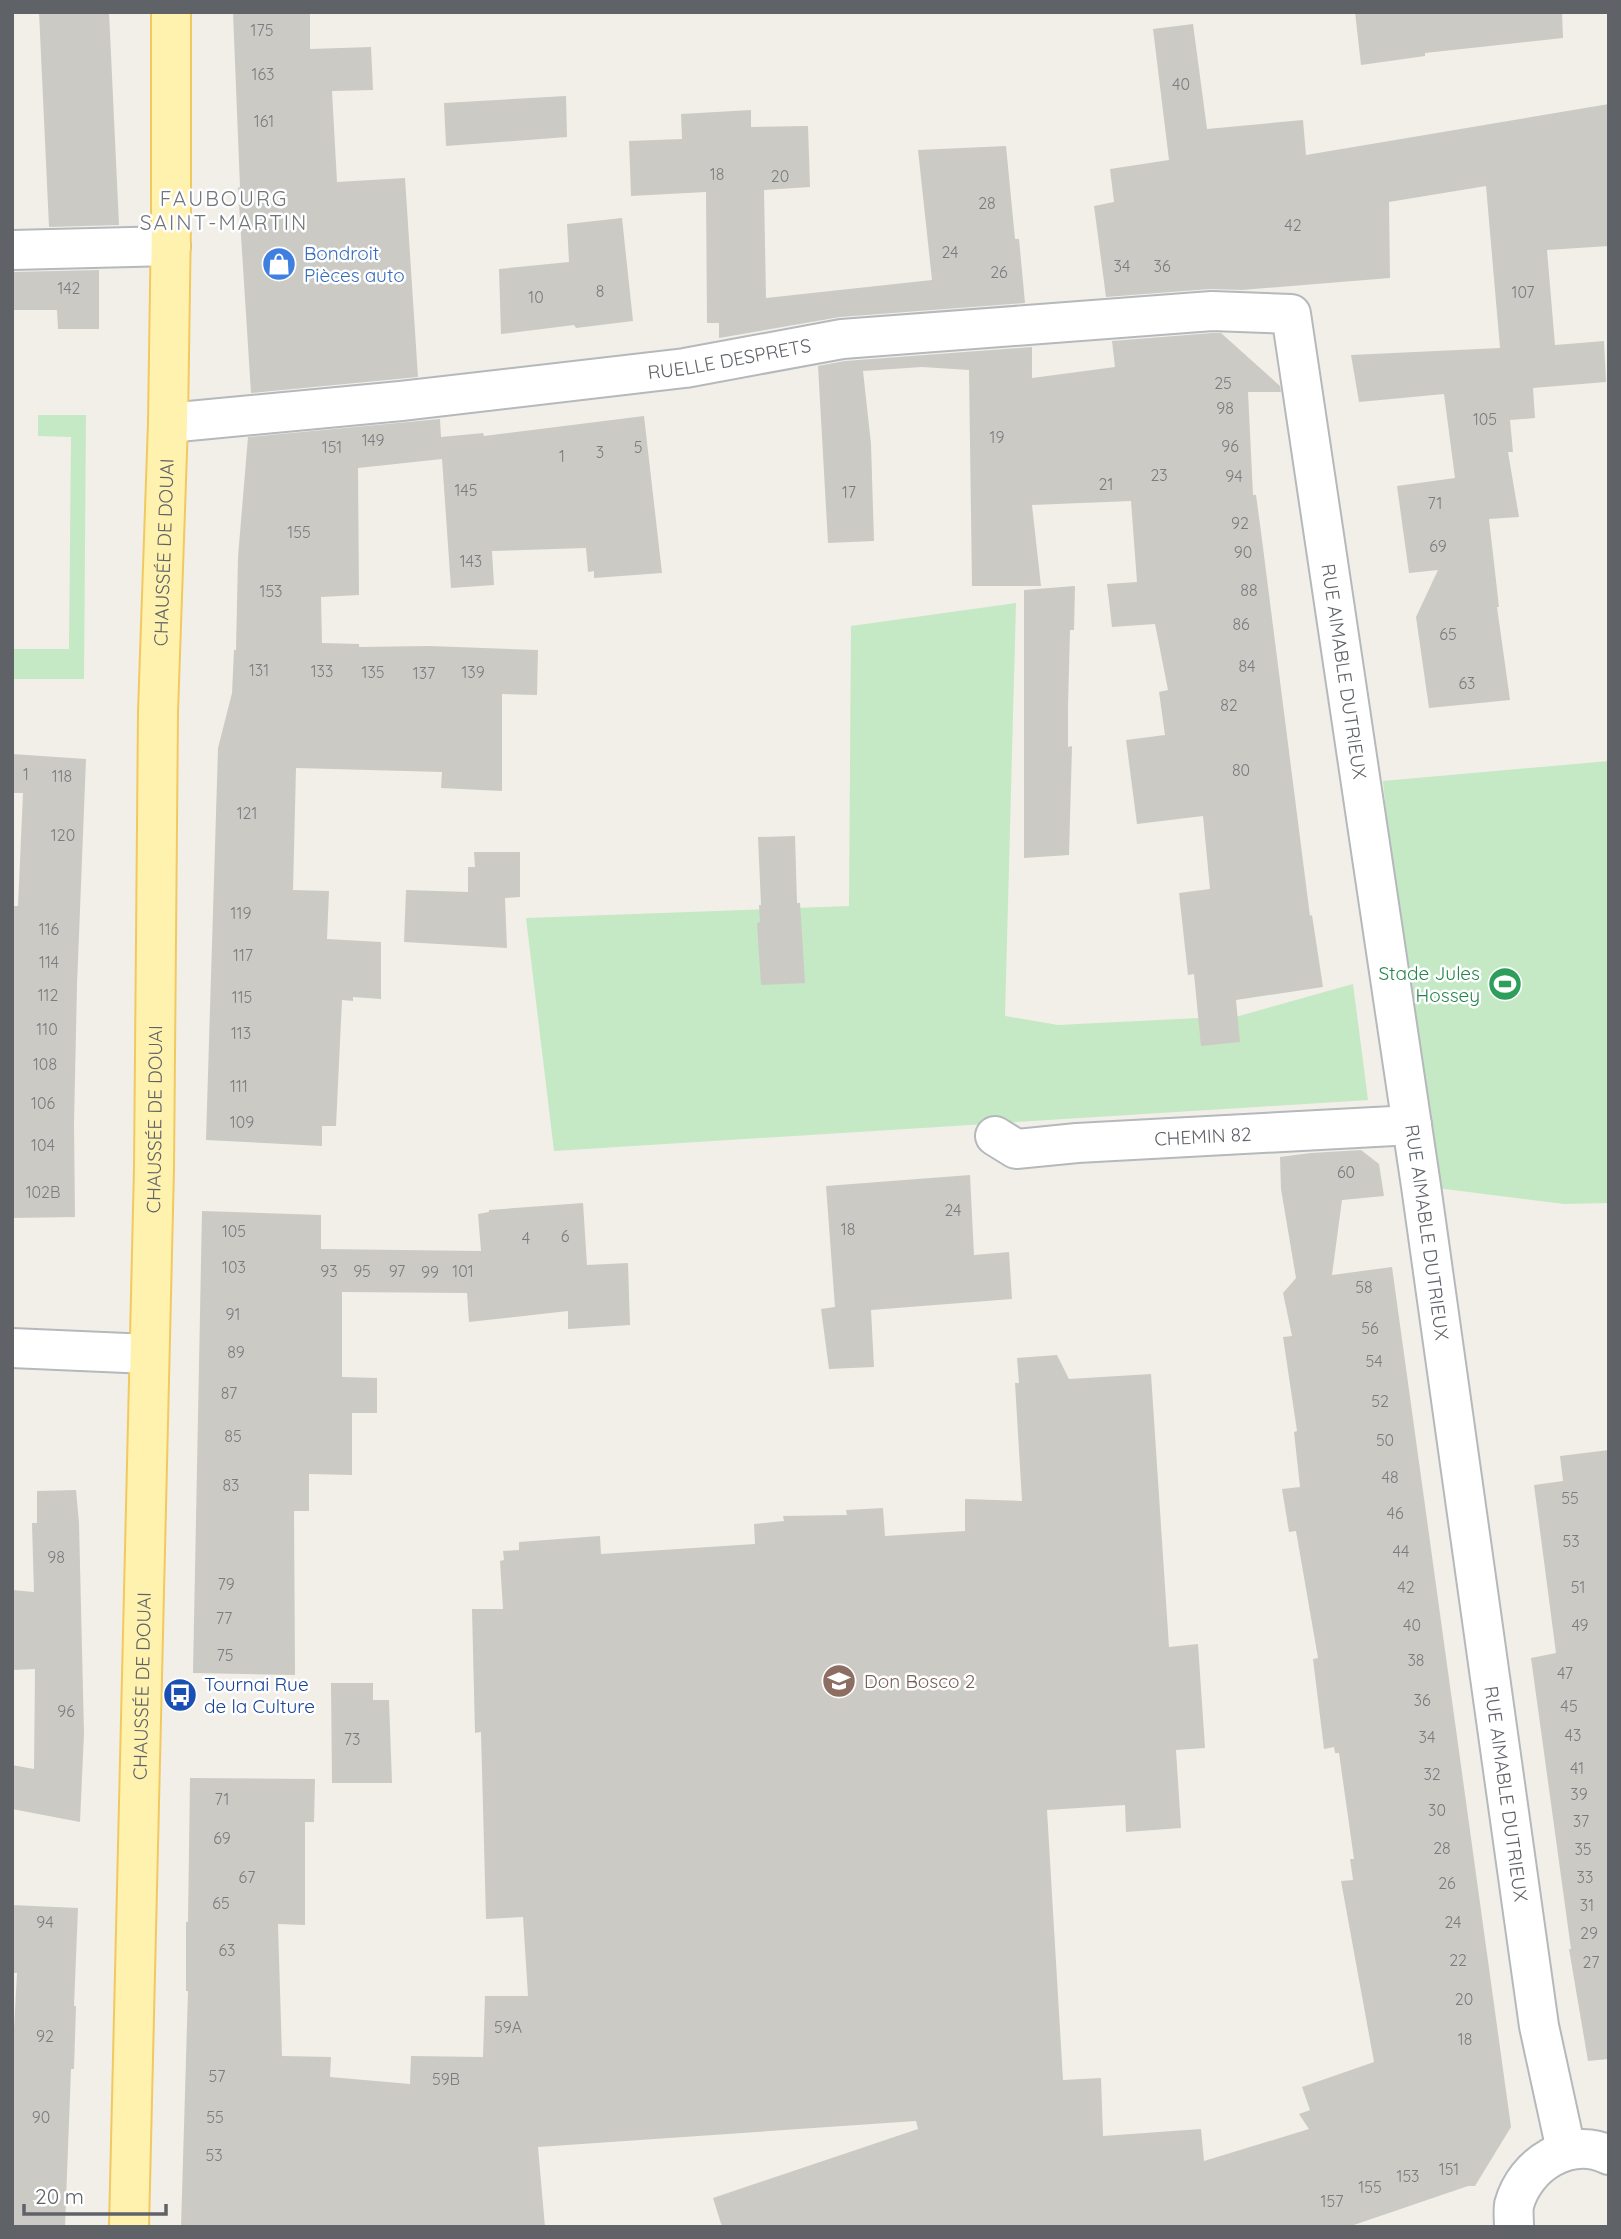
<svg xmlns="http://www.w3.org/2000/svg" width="1621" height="2239" viewBox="0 0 1621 2239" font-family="Quicksand,sans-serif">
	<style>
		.green { fill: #c5e8c5 }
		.building { fill: #cccac5 }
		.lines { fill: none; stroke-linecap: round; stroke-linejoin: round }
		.minor-casing { stroke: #b5b8bc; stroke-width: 42 }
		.major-casing { stroke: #f2c960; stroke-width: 42 }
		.minor { stroke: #fff; stroke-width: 38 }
		.major { stroke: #fff2af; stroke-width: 38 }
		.labels { text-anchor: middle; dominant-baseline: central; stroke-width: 5; stroke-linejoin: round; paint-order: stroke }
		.number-label { font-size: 16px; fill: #7a7d7f }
		.shop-label { font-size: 19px; fill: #366cbe; stroke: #fff; text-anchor: start }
		.street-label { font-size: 19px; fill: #5f6368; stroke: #fff }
		.leisure-label { font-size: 19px; fill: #27864d; stroke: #fff; text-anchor: end }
		.education-label { font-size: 19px; fill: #785e54; stroke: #fff; text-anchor: start }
		.transit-label { font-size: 19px; fill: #164399; stroke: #fff; text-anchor: start }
		.neighbourhood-label { font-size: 21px; letter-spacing: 2px; fill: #70757a; stroke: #fff }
	</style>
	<rect width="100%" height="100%" fill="#f1efe8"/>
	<g class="green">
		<path d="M38 415H86L84 679H12V649H69L71 437 38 436Z"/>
		<path d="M1016 603 1005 1016 1058 1025 1239 1016 1353 984 1368 1100 554 1151 526 918 849 906 851 626Z"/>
		<path d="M1609 761V1203L1564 1204 1421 1186 1383 781Z"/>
	</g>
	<g class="building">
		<path d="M39 12H109L119 225 49 227Z"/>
		<path d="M233 12H310V49L371 47 373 90 332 91 337 182 405 178 418 377 251 393 238 188 240 187Z"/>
		<path d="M1355 12H1562L1563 38 1425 53V56L1361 65Z"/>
		<path d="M1193 24 1207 129 1303 120 1306 155 1609 104V246L1547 250 1555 345 1604 341 1606 382 1533 388 1535 418 1510 420 1513 452H1508L1519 517 1489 519 1499 607H1497L1510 700 1429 708 1416 617 1438 570 1409 573 1397 486 1455 478 1444 394 1359 402 1351 355 1500 348 1486 186 1389 202 1390 278 1242 290 1210 289 1106 297 1094 206 1114 202 1110 169 1169 160 1153 29Z"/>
		<path d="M566 96 567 137 446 146 444 103Z"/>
		<path d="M751 110V127L808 126 810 187 764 190 766 298 932 280 918 150 1006 146 1015 239H1019L1025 303 840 317 719 338V323H707L706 192 631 196 629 141 682 139 681 114Z"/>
		<path d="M622 218 633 321 576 328 574 325 501 334 499 269 569 262 567 224Z"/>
		<path d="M99 270V329H58L57 310H12V272Z"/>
		<path d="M1212 333H1221L1280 386 1281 392H1248L1253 495H1256L1261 532 1310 916 1312 915 1323 987 1236 1000 1240 1042 1201 1046 1194 974 1188 975 1179 893 1210 889 1203 816 1137 824 1126 740 1165 735 1159 692 1168 690 1155 624 1112 627 1107 584 1137 582 1131 501 1032 505 1041 586H972L969 370 922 367 863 371 871 444 874 541 828 543 818 366 845 361 1032 347V378L1115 367 1112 341Z"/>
		<path d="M644 416 662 573 594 578V571L588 572 586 548 492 551 494 585 451 588 442 459 358 468 359 595 321 597 322 643 359 644V647L429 646 538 650 537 695 502 694V791L441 788 442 772 296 768 293 890 329 891 327 939 381 942V999L353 997V1001L342 1000 336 1126H322V1146L206 1140 218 748 232 693 234 650H236L238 557 248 437 440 419 441 437 483 433 484 436Z"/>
		<path d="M1075 586 1074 630H1070L1068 706V747L1072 746 1069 855 1024 858V590Z"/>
		<path d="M12 754 86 759 77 985 74 1124 75 1217 12 1218V906H18L23 793H12Z"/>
		<path d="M795 836 797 903H800L805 983 761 985 757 923 760 922 759 905H761L758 837Z"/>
		<path d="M474 852H520V897L505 898 507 948 404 942 406 890 468 892V867H475Z"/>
		<path d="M1361 1150 1379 1164 1384 1196 1342 1200 1332 1275 1392 1267 1511 2127 1475 2186H1468L1348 2227H722L713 2198 918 2129 916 2121 538 2147 545 2227H181L188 1991H186V1922H188L190 1778 315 1779 314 1822H305V1925L278 1924 282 2056 331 2057 330 2077 410 2084 411 2056 483 2057 485 1996H528L523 1917 486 1919 481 1732 475 1733 472 1609H503L500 1561 504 1560 503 1551 519 1550V1542L600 1536 601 1554 755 1544 754 1524 784 1521 783 1516 847 1515 846 1510 883 1508 885 1536 965 1531V1499L1022 1501 1015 1383H1019L1017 1358 1057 1355 1069 1379 1151 1374 1169 1647 1198 1644 1205 1748 1176 1750 1181 1828 1126 1832 1125 1805 1047 1810 1063 2080 1101 2078 1103 2136 1201 2129 1204 2161 1309 2129 1299 2114 1310 2110 1302 2087 1374 2062 1341 1881 1353 1880 1350 1859H1354L1339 1753H1335L1334 1747 1324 1749 1313 1659 1318 1658 1296 1531 1289 1532 1282 1489 1300 1487 1294 1432 1297 1431 1283 1337 1292 1336 1283 1293 1296 1278 1281 1189 1280 1157 1311 1153Z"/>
		<path d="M970 1175 974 1255 1009 1252 1012 1299 871 1310 874 1367 829 1369 821 1309 835 1307 826 1186Z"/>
		<path d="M583 1203 587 1265 628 1263 630 1325 568 1329V1311L469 1322 467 1293 342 1292V1377L377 1378V1413H352V1475L309 1474V1511H294L295 1675 193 1673 202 1211 321 1215V1249L481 1251 478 1214 489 1212V1210Z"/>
		<path d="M1609 1450V2059L1588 2061 1569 1949H1571L1531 1658 1556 1653 1534 1485 1563 1481 1560 1456Z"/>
		<path d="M76 1490 79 1523 84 1733 80 1822 12 1809V1765L34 1769 35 1669 12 1670V1590L34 1592 32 1523H37V1491Z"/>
		<path d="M331 1683H373V1700H389L392 1783H332Z"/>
		<path d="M12 1905 78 1908 74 2006H76L74 2069H71L65 2227H12V2066L17 1973H12Z"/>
	</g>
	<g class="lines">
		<g class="minor-casing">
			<g id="minor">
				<path d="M12 250 171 246"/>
				<path id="s1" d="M168 423 401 401 685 368 842 339 1212 311 1291 314 1421 1186 1539 2026 1566 2150"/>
				<path id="s2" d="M995 1136 1016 1149 1077 1143 1412 1125"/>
				<path d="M12 1348 149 1354"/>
				<path d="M1514 2227C1514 2220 1513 2211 1514 2205 1525 2164 1570 2136 1609 2155"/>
			</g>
		</g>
		<g class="major-casing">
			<g id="major">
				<path id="s3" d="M129 2227 154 1168 158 712 168 423 171 219V12"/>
			</g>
		</g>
		<use href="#minor" class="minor"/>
		<use href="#major" class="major"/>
	</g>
	<defs>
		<g id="shop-disc" transform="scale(1.75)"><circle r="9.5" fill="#3f7fe0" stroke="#fff"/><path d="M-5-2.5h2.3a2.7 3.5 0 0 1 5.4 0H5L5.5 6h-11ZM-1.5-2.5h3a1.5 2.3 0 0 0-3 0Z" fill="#fff"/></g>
		<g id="stadium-disc" transform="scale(1.75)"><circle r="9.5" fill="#2e9e5b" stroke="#fff"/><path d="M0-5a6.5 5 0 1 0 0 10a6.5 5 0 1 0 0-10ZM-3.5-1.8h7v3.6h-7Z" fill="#fff"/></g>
		<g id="school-disc" transform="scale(1.75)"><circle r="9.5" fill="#8d6e63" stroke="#fff"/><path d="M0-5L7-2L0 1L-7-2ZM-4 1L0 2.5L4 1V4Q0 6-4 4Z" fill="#fff"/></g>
		<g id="bus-disc" transform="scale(1.75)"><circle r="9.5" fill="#1a4fb4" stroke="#fff"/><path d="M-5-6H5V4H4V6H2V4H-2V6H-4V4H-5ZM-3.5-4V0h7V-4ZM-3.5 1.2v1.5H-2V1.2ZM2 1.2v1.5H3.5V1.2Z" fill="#fff"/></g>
	</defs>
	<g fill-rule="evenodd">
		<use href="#shop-disc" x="279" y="264"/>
		<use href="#stadium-disc" x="1505" y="984"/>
		<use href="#school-disc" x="839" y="1681"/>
		<use href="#bus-disc" x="180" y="1695"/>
	</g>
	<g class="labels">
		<g class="number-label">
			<text x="262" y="30">175</text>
			<text x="263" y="74">163</text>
			<text x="1181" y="84">40</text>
			<text x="264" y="121">161</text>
			<text x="717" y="174">18</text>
			<text x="780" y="176">20</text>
			<text x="987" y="203">28</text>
			<text x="1293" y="225">42</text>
			<text x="950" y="252">24</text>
			<text x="1122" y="266">34</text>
			<text x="1162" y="266">36</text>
			<text x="999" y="272">26</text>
			<text x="69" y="288">142</text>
			<text x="600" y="291">8</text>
			<text x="1523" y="292">107</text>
			<text x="536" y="297">10</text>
			<text x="1223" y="383">25</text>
			<text x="1225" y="408">98</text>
			<text x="1485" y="419">105</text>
			<text x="997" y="437">19</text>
			<text x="373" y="440">149</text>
			<text x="1230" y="446">96</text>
			<text x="332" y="447">151</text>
			<text x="638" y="447">5</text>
			<text x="600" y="452">3</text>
			<text x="562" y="456">1</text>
			<text x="1159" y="475">23</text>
			<text x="1234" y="476">94</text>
			<text x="1106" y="484">21</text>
			<text x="466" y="490">145</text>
			<text x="849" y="492">17</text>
			<text x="1435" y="503">71</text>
			<text x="1240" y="523">92</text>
			<text x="299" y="532">155</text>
			<text x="1438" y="546">69</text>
			<text x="1243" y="552">90</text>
			<text x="471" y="561">143</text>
			<text x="1249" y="590">88</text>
			<text x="271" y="591">153</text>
			<text x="1241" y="624">86</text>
			<text x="1448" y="634">65</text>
			<text x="1247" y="666">84</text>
			<text x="259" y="670">131</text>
			<text x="322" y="671">133</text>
			<text x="373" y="672">135</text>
			<text x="473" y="672">139</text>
			<text x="424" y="673">137</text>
			<text x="1467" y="683">63</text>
			<text x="1229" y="705">82</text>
			<text x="1241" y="770">80</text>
			<text x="26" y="774">1</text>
			<text x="62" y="776">118</text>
			<text x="247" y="813">121</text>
			<text x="63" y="835">120</text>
			<text x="241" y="913">119</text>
			<text x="49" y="929">116</text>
			<text x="243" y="955">117</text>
			<text x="49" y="962">114</text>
			<text x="48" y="995">112</text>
			<text x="242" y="997">115</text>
			<text x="47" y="1029">110</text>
			<text x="241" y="1033">113</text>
			<text x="45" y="1064">108</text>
			<text x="239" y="1086">111</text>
			<text x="43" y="1103">106</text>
			<text x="242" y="1122">109</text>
			<text x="43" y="1145">104</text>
			<text x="1346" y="1172">60</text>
			<text x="43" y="1192">102B</text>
			<text x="953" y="1210">24</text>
			<text x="848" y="1229">18</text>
			<text x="234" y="1231">105</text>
			<text x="565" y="1236">6</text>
			<text x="526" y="1238">4</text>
			<text x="234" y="1267">103</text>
			<text x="329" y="1271">93</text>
			<text x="362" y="1271">95</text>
			<text x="397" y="1271">97</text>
			<text x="463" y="1271">101</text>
			<text x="430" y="1272">99</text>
			<text x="1364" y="1287">58</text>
			<text x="233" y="1314">91</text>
			<text x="1370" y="1328">56</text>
			<text x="236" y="1352">89</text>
			<text x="1374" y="1361">54</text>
			<text x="229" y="1393">87</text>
			<text x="1380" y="1401">52</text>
			<text x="233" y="1436">85</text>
			<text x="1385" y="1440">50</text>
			<text x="1390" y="1477">48</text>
			<text x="231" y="1485">83</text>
			<text x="1570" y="1498">55</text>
			<text x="1395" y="1513">46</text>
			<text x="1571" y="1541">53</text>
			<text x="1401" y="1551">44</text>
			<text x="56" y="1557">98</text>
			<text x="226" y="1584">79</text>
			<text x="1406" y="1587">42</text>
			<text x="1578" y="1587">51</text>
			<text x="224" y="1618">77</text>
			<text x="1412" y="1625">40</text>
			<text x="1580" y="1625">49</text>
			<text x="225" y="1655">75</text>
			<text x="1416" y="1660">38</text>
			<text x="1565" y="1673">47</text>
			<text x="1422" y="1700">36</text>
			<text x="1569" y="1706">45</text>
			<text x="66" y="1711">96</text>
			<text x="1573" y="1735">43</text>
			<text x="1427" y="1737">34</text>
			<text x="352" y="1739">73</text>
			<text x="1577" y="1768">41</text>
			<text x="1432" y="1774">32</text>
			<text x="1579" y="1794">39</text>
			<text x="222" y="1799">71</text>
			<text x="1437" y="1810">30</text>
			<text x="1581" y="1821">37</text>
			<text x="222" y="1838">69</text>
			<text x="1442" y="1848">28</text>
			<text x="1583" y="1849">35</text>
			<text x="247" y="1877">67</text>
			<text x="1585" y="1877">33</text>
			<text x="1447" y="1883">26</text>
			<text x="221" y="1903">65</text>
			<text x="1587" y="1905">31</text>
			<text x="45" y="1922">94</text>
			<text x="1453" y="1922">24</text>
			<text x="1589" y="1933">29</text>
			<text x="227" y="1950">63</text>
			<text x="1458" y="1960">22</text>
			<text x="1591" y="1962">27</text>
			<text x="1464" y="1999">20</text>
			<text x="508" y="2027">59A</text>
			<text x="45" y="2036">92</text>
			<text x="1465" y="2039">18</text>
			<text x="217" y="2076">57</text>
			<text x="446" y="2079">59B</text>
			<text x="41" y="2117">90</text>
			<text x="215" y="2117">55</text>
			<text x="214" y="2155">53</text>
			<text x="1449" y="2169">151</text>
			<text x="1408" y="2176">153</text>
			<text x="1370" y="2187">155</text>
			<text x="1332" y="2201">157</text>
		</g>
		<g class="shop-label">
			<text x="304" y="253">Bondroit<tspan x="304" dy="22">Pièces auto</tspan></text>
		</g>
		<g class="street-label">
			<text stroke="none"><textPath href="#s1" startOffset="565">RUELLE DESPRETS</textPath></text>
			<text stroke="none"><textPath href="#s3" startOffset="1675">CHAUSSÉE DE DOUAI</textPath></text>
			<text stroke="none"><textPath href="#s1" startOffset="1491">RUE AIMABLE DUTRIEUX</textPath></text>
			<text stroke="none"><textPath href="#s3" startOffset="1108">CHAUSSÉE DE DOUAI</textPath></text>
			<text stroke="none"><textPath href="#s2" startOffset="212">CHEMIN 82</textPath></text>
			<text stroke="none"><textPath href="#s1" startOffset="2058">RUE AIMABLE DUTRIEUX</textPath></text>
			<text stroke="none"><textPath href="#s3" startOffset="541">CHAUSSÉE DE DOUAI</textPath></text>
			<text stroke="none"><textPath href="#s1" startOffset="2625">RUE AIMABLE DUTRIEUX</textPath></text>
		</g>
		<g class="leisure-label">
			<text x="1480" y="973">Stade Jules<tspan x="1480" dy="22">Hossey</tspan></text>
		</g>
		<g class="education-label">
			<text x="864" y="1681">Don Bosco 2</text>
		</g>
		<g class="transit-label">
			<text x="204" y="1684">Tournai Rue<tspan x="204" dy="22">de la Culture</tspan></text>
		</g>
		<g class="neighbourhood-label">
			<text x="224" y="198">FAUBOURG<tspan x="224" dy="24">SAINT-MARTIN</tspan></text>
		</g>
	</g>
	<rect width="1621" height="2239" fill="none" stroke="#5f6368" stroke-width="28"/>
	<path d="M24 2204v10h142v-10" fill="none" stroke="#5f6368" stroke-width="3.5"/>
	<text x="35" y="2204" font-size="21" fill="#5f6368" stroke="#ffffff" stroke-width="5" paint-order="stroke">20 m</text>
</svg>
